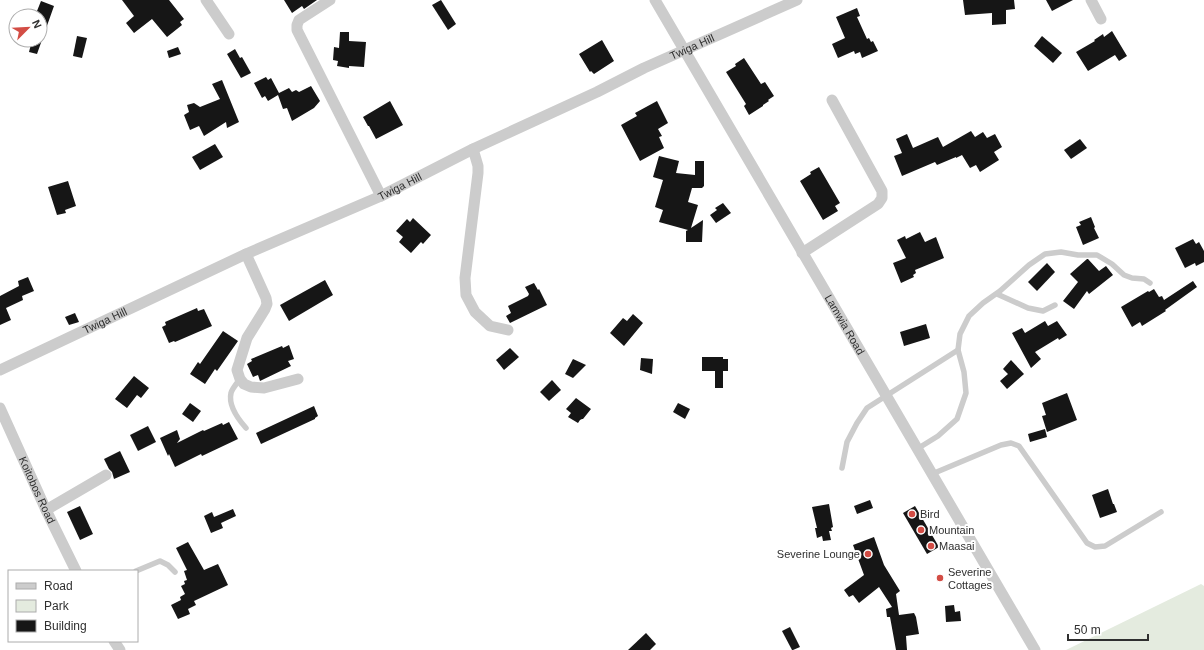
<svg xmlns="http://www.w3.org/2000/svg" width="1204" height="650" viewBox="0 0 1204 650" font-family="Arial,sans-serif">
	<style>
		.green { fill: #e4ebdf }
		.building { fill: #161616 }
		.lines { fill: none; stroke-linecap: round; stroke-linejoin: round }
		.service { stroke: #ccc; stroke-width: 5.5 }
		.minor { stroke: #ccc; stroke-width: 11 }
		.poi-dot { fill: #d34d45; stroke: #fff; stroke-width: 1.5 }
		.labels { text-anchor: middle; dominant-baseline: central; stroke-width: 4; stroke-linejoin: round; paint-order: stroke }
		.street-label { font-size: 11px; fill: #2f2f2f; stroke: #fff }
		.poi-label { font-size: 11px; fill: #2f2f2f; stroke: #fff; text-anchor: start }
	</style>
	<rect width="100%" height="100%" fill="#fff"/>
	<path class="green" d="M1201 584 1204 586V650H1066Z"/>
	<g class="building">
		<path d="M122 0H169L184 19 180 22 182 25 167 37 152 19 134 33 126 23 134 16Z"/>
		<path d="M284 0H317L304 9 302 6 292 13Z"/>
		<path d="M441 0 456 24 448 30 432 5Z"/>
		<path d="M963 0H1014L1015 9 1006 10V24L992 25V13L965 15Z"/>
		<path d="M1046 0H1073L1052 11Z"/>
		<path d="M41 1 54 6 37 54 29 52 32 40H40V16H35Z"/>
		<path d="M857 8 860 16 857 17 867 39 869 38 871 42 873 41 878 51 862 58 860 52 855 54 854 51 838 58 832 44 845 38 836 17Z"/>
		<path d="M1112 31 1127 56 1119 61 1115 55 1088 71 1076 52 1095 41 1094 40 1103 34 1104 37Z"/>
		<path d="M340 32H349V41L366 42 364 67 349 66V68L337 66 338 61 333 60 334 47 339 48Z"/>
		<path d="M77 36 87 38 82 58 73 56Z"/>
		<path d="M1042 36 1062 53 1053 63 1034 46Z"/>
		<path d="M602 40 614 61 594 74 591 71 590 72 579 54Z"/>
		<path d="M178 47 181 54 169 58 167 51Z"/>
		<path d="M235 49 240 58 242 57 251 73 241 78 227 54Z"/>
		<path d="M744 58 761 84 765 82 774 96 768 100 769 101 763 105V106L749 115 744 106 746 104 726 72 736 66 735 64Z"/>
		<path d="M266 77 268 80 271 78 279 93 289 88 292 92 296 90 299 92 311 86 320 101 314 108 292 121 287 108 283 109 278 95 268 101 265 96 262 98 254 83Z"/>
		<path d="M222 80 239 122 227 128 226 122 204 136 199 126 190 130 184 115 189 112 187 105 194 103 200 107 220 99 212 84Z"/>
		<path d="M390 101 403 125 376 139 369 126H368L363 117Z"/>
		<path d="M657 101 668 123 658 129 662 136 659 137 664 148 640 161 621 125 637 116 635 113Z"/>
		<path d="M971 131 975 137 983 132 987 138 995 134 1002 147 994 152 999 160 980 172 976 165 970 168 962 155 956 158V157L937 165 935 162 902 176 894 156 902 153 896 139 907 134 913 148 938 137 943 147Z"/>
		<path d="M1080 139 1087 148 1071 159 1064 150Z"/>
		<path d="M215 144 223 157 200 170 192 157Z"/>
		<path d="M659 156 679 161 676 173 695 175V161H704V186L702 188H692L688 202 698 205 691 228 703 220 702 242H686V231L688 230 659 222 663 210 655 207 663 180 653 177Z"/>
		<path d="M819 167 840 203 835 206 838 211 823 220 800 181 811 174 810 172Z"/>
		<path d="M68 181 76 206 65 210 66 213 57 215 48 187Z"/>
		<path d="M723 203 731 213 716 223 710 215 717 210 715 208Z"/>
		<path d="M1091 217 1095 227 1094 228 1099 238 1083 245 1076 227 1081 225 1079 222Z"/>
		<path d="M413 218 431 235 423 244 421 242 411 253 399 242 403 237 396 231 407 219 410 222Z"/>
		<path d="M920 232 925 242 936 237 944 258 915 270 916 273 913 275 914 277 901 283 893 263 906 258 897 240 905 236 906 239Z"/>
		<path d="M1193 239 1196 244 1199 242 1204 251V262L1196 266 1195 263 1185 268 1175 248Z"/>
		<path d="M1087 259H1088L1099 271 1106 266 1113 275 1089 294 1087 291 1074 309 1063 301 1078 282 1070 274Z"/>
		<path d="M1047 263 1055 272 1037 291 1028 282Z"/>
		<path d="M28 277 34 291 22 296 23 300 6 308 11 320 0 325V295V296L19 286 18 281Z"/>
		<path d="M325 280 333 295 289 321 280 305Z"/>
		<path d="M1193 281 1197 287 1165 310 1166 311 1142 326 1140 322 1132 327 1121 307 1148 291 1149 292 1154 289 1159 297 1162 296 1164 300Z"/>
		<path d="M534 283 538 290 539 289 547 305 510 323 506 316 511 313 508 306 528 296 529 294 525 287Z"/>
		<path d="M197 308 198 311 204 309 212 326 175 342 174 341 169 343 162 327 166 325 165 322Z"/>
		<path d="M75 313 79 322 69 325 65 317Z"/>
		<path d="M633 314 643 323 624 346 610 333 623 318 627 321Z"/>
		<path d="M1045 321 1048 326 1057 321 1067 335 1059 340 1058 338 1035 352 1041 359 1031 368 1012 333 1022 328 1025 333Z"/>
		<path d="M926 324 930 338 904 346 900 332Z"/>
		<path d="M223 331 238 341 217 371 215 369 205 384 190 374 198 362 200 364Z"/>
		<path d="M289 345 294 359 288 361 291 366 260 381 258 375 253 377 247 364 252 361 251 359 282 346 283 348Z"/>
		<path d="M510 348 519 357 504 370 496 360Z"/>
		<path d="M702 357H723V359H728V371H723V388H715V371H702Z"/>
		<path d="M641 358 653 359 652 374 640 370Z"/>
		<path d="M573 359 586 365 573 378 565 374Z"/>
		<path d="M1011 360 1024 374 1007 389 1000 381 1008 374 1003 369Z"/>
		<path d="M134 376 149 388 141 398 137 395 127 408 115 399Z"/>
		<path d="M552 380 561 390 549 401 540 392Z"/>
		<path d="M1067 393 1077 420 1047 432 1042 416 1046 415 1042 403Z"/>
		<path d="M576 398 591 409 583 419H582L580 420 578 423 568 417 571 413 566 409Z"/>
		<path d="M190 403 201 411 193 422 182 414Z"/>
		<path d="M678 403 690 409 685 419 673 412Z"/>
		<path d="M314 406 318 416 315 418V419L261 444 256 433Z"/>
		<path d="M229 422 238 439 202 456 201 454 175 467 169 454 168 456 160 438 177 430 180 439 177 443 203 430 204 431 222 423 223 425Z"/>
		<path d="M148 426 156 442 138 451 130 435Z"/>
		<path d="M1045 429 1047 437 1030 442 1028 434Z"/>
		<path d="M120 451 130 472 114 479 112 472 109 469 104 459Z"/>
		<path d="M1108 489 1113 504H1114L1117 512 1100 518 1092 495Z"/>
		<path d="M870 500 873 508 857 514 854 506Z"/>
		<path d="M829 504 833 527 831 528 832 531H829L831 540 823 541 822 536 817 538 815 528H817L812 507Z"/>
		<path d="M80 506 93 534 80 540 67 512Z"/>
		<path d="M915 506 939 547 927 554 903 513Z"/>
		<path d="M233 509 236 516 221 523 223 528 211 533 204 516 212 512 214 517Z"/>
		<path d="M874 537 884 565 900 591 896 594 899 615 914 613 916 617 919 634 906 636 907 650H896L890 617H887L886 609 892 607 879 587 859 603 853 595 849 597 844 590 864 575 853 545Z"/>
		<path d="M188 542 204 570 218 564 228 585 194 601 196 605 188 609 190 614 178 619 171 605 181 600 180 597 185 594 181 586 185 584 184 581 187 580 184 571 187 570 176 548Z"/>
		<path d="M954 605 955 612 960 611 961 621 946 622 945 606Z"/>
		<path d="M790 627 800 647 793 650H792L782 631Z"/>
		<path d="M646 633 656 644 650 650H628Z"/>
	</g>
	<g class="lines">
		<g class="service">
			<path d="M997 294 1028 308 1043 311 1055 305"/>
			<path d="M240 379C237 383 232 389 231 393 228 406 238 419 246 428"/>
			<path d="M917 449 938 436 957 419 966 393 964 372 958 350 960 334 969 316 983 303 1000 291 1029 265 1045 254 1061 252 1078 255H1097L1112 264 1124 275 1132 278 1144 279 1150 283"/>
			<path d="M842 468 847 442 857 423 867 408 958 350"/>
			<path d="M932 474 1001 445 1011 443 1019 446 1087 543 1095 547 1105 546 1161 512"/>
			<path d="M136 571 160 561 168 565 175 572"/>
		</g>
		<g class="minor">
			<path d="M206 0 229 34"/>
			<path d="M330 0 299 20 297 25V30L381 196"/>
			<path id="s1" d="M655 0 1035 650"/>
			<path d="M1091 0 1101 19"/>
			<path d="M473 149 478 166V173L465 278 466 295 475 312 490 326 508 330"/>
			<path d="M802 253 878 204 882 198V191L832 100"/>
			<path d="M246 254 266 298 267 304 265 309 247 338 237 370 240 379 244 384 251 387 264 388 298 379"/>
			<path id="s2" d="M0 370 246 254 381 196 473 149 597 92 644 68 797 0"/>
			<path id="s3" d="M0 408 46 510 76 571"/>
			<path d="M46 510 106 475"/>
			<path d="M114 641 120 650"/>
		</g>
	</g>
	<g class="poi-dot">
		<circle cx="912" cy="514" r="4"/>
		<circle cx="921" cy="530" r="4"/>
		<circle cx="931" cy="546" r="4"/>
		<circle cx="868" cy="554" r="4"/>
		<circle cx="940" cy="578" r="4"/>
	</g>
	<g class="labels">
		<g class="street-label">
			<text stroke="none"><textPath href="#s2" startOffset="764">Twiga Hill</textPath></text>
			<text stroke="none"><textPath href="#s2" startOffset="440">Twiga Hill</textPath></text>
			<text stroke="none"><textPath href="#s2" startOffset="116">Twiga Hill</textPath></text>
			<text stroke="none"><textPath href="#s1" startOffset="376">Lamwia Road</textPath></text>
			<text stroke="none"><textPath href="#s3" startOffset="90">Koitobos Road</textPath></text>
		</g>
		<g class="poi-label">
			<text x="920" y="514">Bird</text>
			<text x="929" y="530">Mountain</text>
			<text x="939" y="546">Maasai</text>
			<text x="860" y="554" text-anchor="end">Severine Lounge</text>
			<text x="948" y="572">Severine<tspan x="948" dy="13">Cottages</tspan></text>
		</g>
	</g>
	<rect x="8" y="570" width="130" height="72" fill="#ffffff" stroke="#acacac"/>
	<rect x="16" y="583" width="20" height="6" fill="#cccccc" stroke="#acacac"/>
	<text x="44" y="590" font-size="12" fill="#2f2f2f">Road</text>
	<rect x="16" y="600" width="20" height="12" fill="#e4ebdf" stroke="#acacac"/>
	<text x="44" y="610" font-size="12" fill="#2f2f2f">Park</text>
	<rect x="16" y="620" width="20" height="12" fill="#161616" stroke="#acacac"/>
	<text x="44" y="630" font-size="12" fill="#2f2f2f">Building</text>
	<g transform="translate(28 28) rotate(66)"><circle r="19" fill="#ffffff" stroke="#acacac"/>
	<path d="M0-3L7 15L0 10L-7 15Z" fill="#d34d45"/>
	<text y="-6" font-size="11" font-weight="bold" text-anchor="middle" fill="#2f2f2f">N</text>
	</g>
	<path d="M1068 634v6h80v-6" fill="none" stroke="#2f2f2f" stroke-width="2"/>
	<text x="1074" y="634" font-size="12" fill="#2f2f2f" stroke="#ffffff" stroke-width="3" paint-order="stroke">50 m</text>
</svg>
